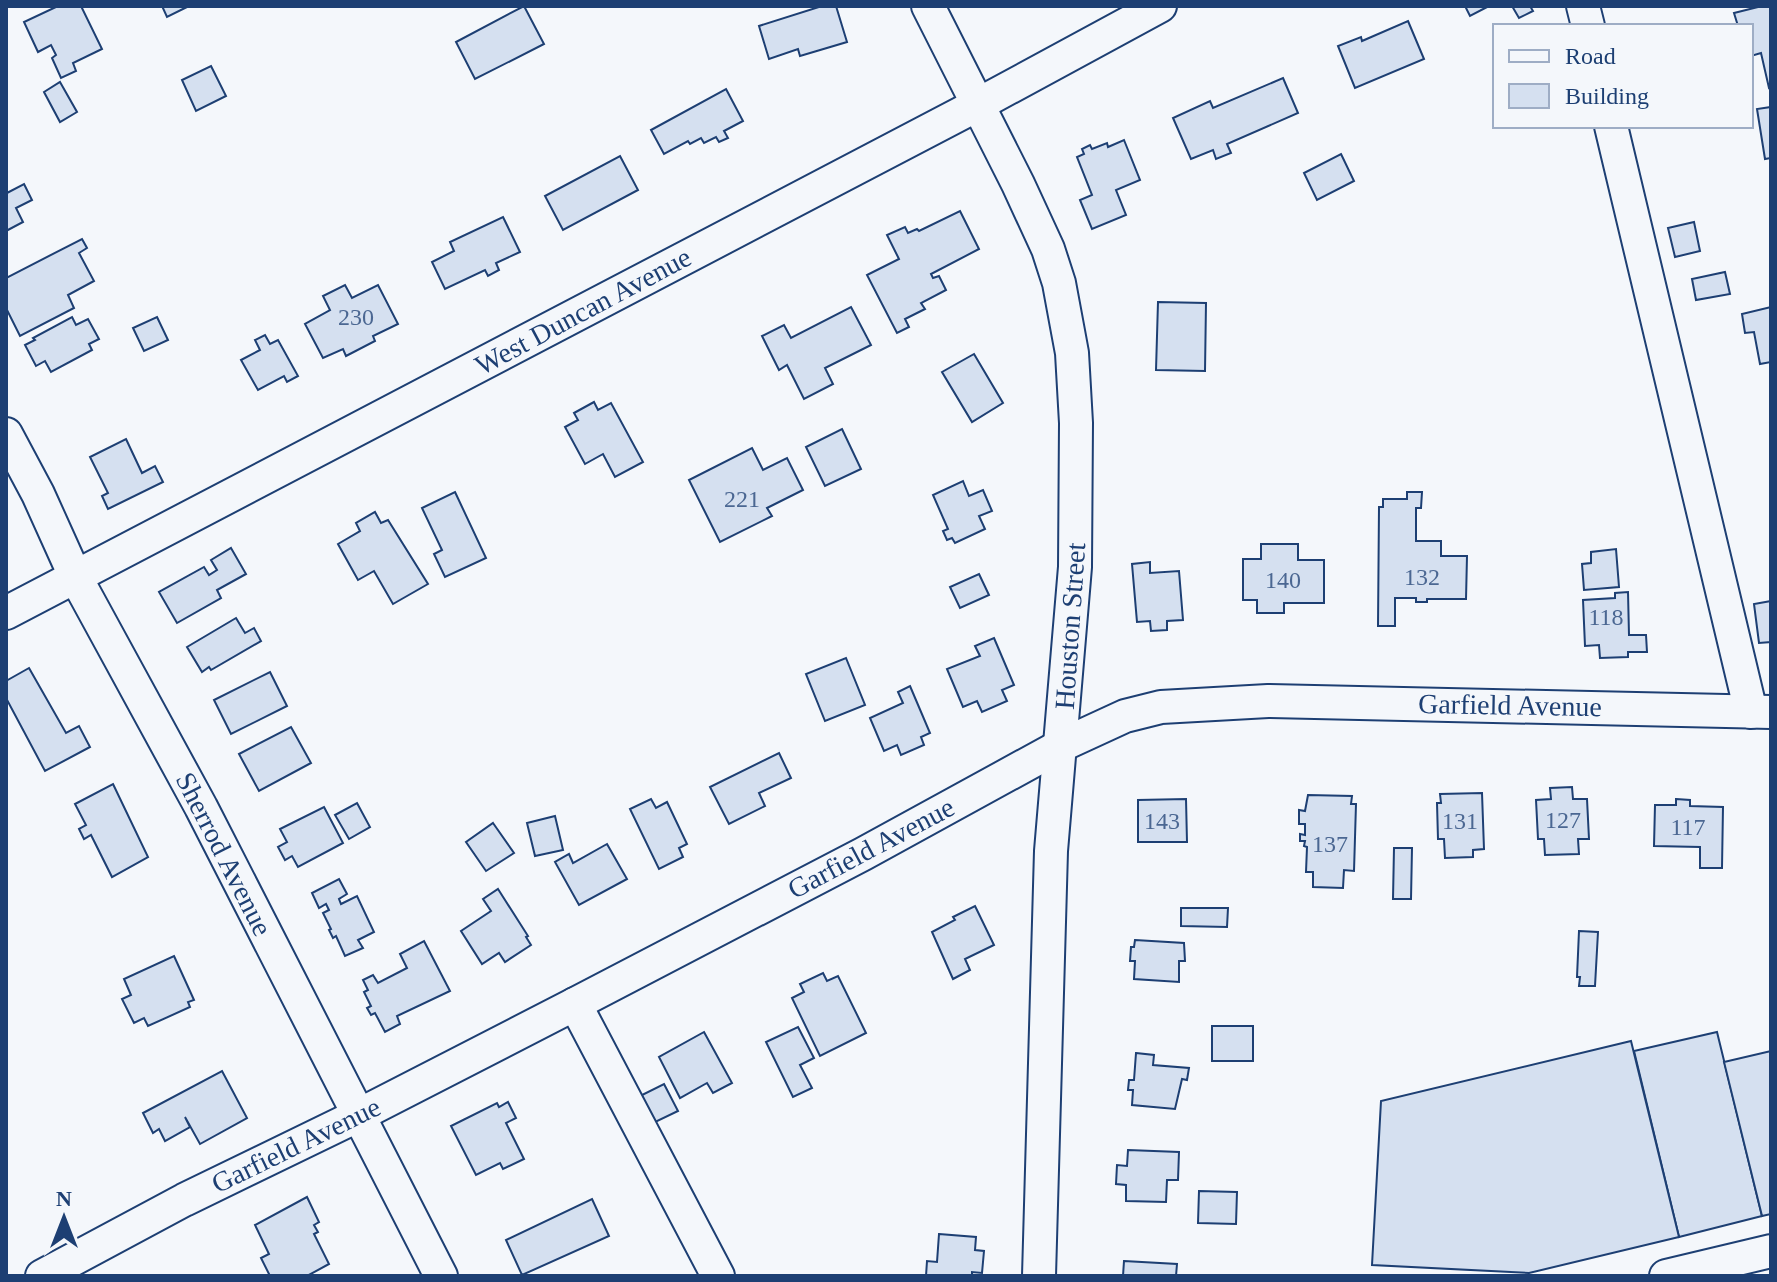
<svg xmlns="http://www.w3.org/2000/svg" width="1777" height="1282" viewBox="0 0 1777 1282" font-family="'Times New Roman',serif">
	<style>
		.building { fill: #d5e0f0; stroke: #1d3f73; stroke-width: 2 }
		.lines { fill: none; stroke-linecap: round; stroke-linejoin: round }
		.minor-casing { stroke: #1d3f73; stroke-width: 36 }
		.minor { stroke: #f4f7fb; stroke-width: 32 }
		.labels { text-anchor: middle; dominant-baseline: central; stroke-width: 6; stroke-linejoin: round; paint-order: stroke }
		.number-label { font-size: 24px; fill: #4b6792 }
		.street-label { font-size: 28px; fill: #1d3f73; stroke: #f4f7fb }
	</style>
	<rect width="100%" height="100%" fill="#f4f7fb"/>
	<g class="building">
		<path d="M58 6H81L102 49 73 63 76 71 61 78 52 58 56 55 51 45 38 52 24 22Z"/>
		<path d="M162 6H189L167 17Z"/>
		<path d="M524 6 544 44 475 79 456 42Z"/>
		<path d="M822 6H836L847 42 800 56 798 49 769 59 759 26Z"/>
		<path d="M1465 6H1489L1470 16Z"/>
		<path d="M1512 6H1530L1533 11 1519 18Z"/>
		<path d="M1762 6H1771V87L1769 88 1761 53 1751 56V26H1738L1734 13Z"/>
		<path d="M1408 21 1424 59 1355 88 1338 46 1361 37 1362 41Z"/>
		<path d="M211 66 226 96 196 111 182 80Z"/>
		<path d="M1283 78 1298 113 1227 144 1231 153 1216 159 1213 150 1191 159 1173 118 1210 101 1213 108Z"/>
		<path d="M60 82 77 112 60 122 44 92Z"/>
		<path d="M726 89 743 121 724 131 728 138 719 142 716 137 704 143 701 138 690 144 688 141 664 154 651 130Z"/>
		<path d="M1771 107V158L1765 159 1757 109Z"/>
		<path d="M1124 140 1140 180 1116 190 1126 215 1092 229 1080 200 1092 195 1077 157 1084 154 1082 149 1090 145 1092 149 1107 143 1108 147Z"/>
		<path d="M1341 154 1354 181 1317 200 1304 173Z"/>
		<path d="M620 156 638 190 563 230 545 196Z"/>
		<path d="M24 184 32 200 16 208 23 222 6 231V190L7 193Z"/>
		<path d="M960 211 979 249 931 274 933 278 939 276 946 290 921 303 925 309 905 319 909 327 897 333 867 275 899 259 887 235 905 227 908 233 917 229 919 231Z"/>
		<path d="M503 217 520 252 496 263 499 270 488 276 485 270 445 289 432 262 454 251 450 242Z"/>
		<path d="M1694 222 1700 251 1675 257 1668 228Z"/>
		<path d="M82 239 87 248 79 253 94 281 68 295 74 308 20 336 6 308V278Z"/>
		<path d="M1725 272 1730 294 1696 300 1692 279Z"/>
		<path d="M345 285 352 298 378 285 398 324 373 336 375 341 346 356 343 349 323 358 305 324 330 310 323 296Z"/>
		<path d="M1158 302 1206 303 1205 371 1156 370Z"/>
		<path d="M851 307 871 345 825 368 833 384 804 399 787 365 779 370 762 336 784 325 791 338Z"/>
		<path d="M1771 307V362L1760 364 1754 332 1745 333 1742 314Z"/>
		<path d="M72 317 76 325 88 319 99 339 89 344 92 350 51 372 45 361 36 366 25 345 35 340 33 338Z"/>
		<path d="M157 317 168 340 144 351 133 328Z"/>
		<path d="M265 335 270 344 278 340 298 376 287 382 284 376 258 390 241 360 260 350 255 340Z"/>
		<path d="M974 354 1003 403 972 422 942 372Z"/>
		<path d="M594 402 598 410 611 403 643 462 615 477 603 454 585 464 565 427 578 420 574 413Z"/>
		<path d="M842 429 861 469 825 486 806 447Z"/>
		<path d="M126 439 142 473 155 466 163 482 108 509 102 496 108 493 90 457Z"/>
		<path d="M752 448 763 470 787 458 803 490 767 508 772 516 720 542 689 480Z"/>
		<path d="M963 481 969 496 983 490 992 511 979 516 985 529 955 543 952 538 947 540 943 531 948 529 933 495Z"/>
		<path d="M455 492 486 558 445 577 434 554 442 550 422 508Z"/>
		<path d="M1407 492H1422L1421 508H1416V541H1441V556H1467L1466 599H1427V602H1416V598H1395V626H1378L1379 507H1383V499H1407Z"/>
		<path d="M375 512 381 523 388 520 428 584 393 604 374 571 358 580 338 544 360 531 356 523Z"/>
		<path d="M1261 544H1298V560H1324V603H1284V613H1257V600H1243V559H1261Z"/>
		<path d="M231 548 246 574 217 590 221 598 177 623 159 592 204 567 209 575 217 570 211 560Z"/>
		<path d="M1616 549 1619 587 1584 590 1582 564 1591 563V552Z"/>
		<path d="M1150 562V573L1179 571 1183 620 1167 621V630L1151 631 1150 621 1137 622 1132 564Z"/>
		<path d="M979 574 989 595 960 608 950 587Z"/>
		<path d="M1628 592 1629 635H1646L1647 652H1628V657L1600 658 1599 645 1585 646 1583 600 1615 598V593Z"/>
		<path d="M1771 601V642L1759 643 1754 604Z"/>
		<path d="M236 618 245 633 254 628 261 641 211 670 209 667 202 672 187 647Z"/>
		<path d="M994 638 1014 685 1002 690 1007 701 982 712 977 701 963 707 947 669 980 656 975 646Z"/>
		<path d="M846 658 865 705 825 721 806 674Z"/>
		<path d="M29 668 66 733 79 726 90 747 45 771 6 698V681Z"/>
		<path d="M270 672 287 706 231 734 214 700Z"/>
		<path d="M910 686 930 733 921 737 924 745 901 755 897 745 884 751 870 718 903 703 898 692Z"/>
		<path d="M291 727 311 763 259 791 239 754Z"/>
		<path d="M779 753 791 778 759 793 765 806 729 824 710 787Z"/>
		<path d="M113 784 148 857 112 877 91 835 84 839 79 829 86 825 75 804Z"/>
		<path d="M1572 787 1573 799H1587L1589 839H1578L1579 854 1545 855 1544 839H1538L1536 800 1551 799 1550 788Z"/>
		<path d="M1482 793 1484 849 1473 850V857L1445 858 1444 839H1438L1437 803H1441L1440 794Z"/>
		<path d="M1308 795 1352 796 1351 804H1356L1354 871 1344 870 1343 888 1313 887V872H1306L1307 847 1304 846 1305 841H1300V834L1305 835V824H1299V810L1305 811Z"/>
		<path d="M651 799 656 808 667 802 687 844 679 848 683 857 659 869 630 809Z"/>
		<path d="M1186 799 1187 842H1138V800Z"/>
		<path d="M1676 799 1690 800V806L1723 807 1722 868H1700V847L1654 846 1655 805H1676Z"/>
		<path d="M357 803 370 827 349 839 335 815Z"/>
		<path d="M324 807 343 843 298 867 292 856 285 860 278 847 287 842 280 829Z"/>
		<path d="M555 816 563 850 535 856 527 823Z"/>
		<path d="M493 823 514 853 486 871 466 842Z"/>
		<path d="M607 844 627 879 579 905 555 862 569 854 573 863Z"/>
		<path d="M1394 848H1412L1411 899H1393Z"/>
		<path d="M339 879 347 894 339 899 341 904 357 896 374 932 358 940 363 948 345 956 336 936 333 938 329 930 331 929 323 913 329 910 326 904 319 908 312 893Z"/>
		<path d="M498 889 528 936 526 937 531 945 505 962 499 953 482 964 461 931 491 911 483 899Z"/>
		<path d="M975 906 994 945 965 959 970 970 953 979 932 932 955 920 953 917Z"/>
		<path d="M1181 908H1228L1227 927 1181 926Z"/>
		<path d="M1579 931 1598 932 1595 986H1579L1580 977H1577Z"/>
		<path d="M1135 940 1184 943 1185 961H1179V982L1134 979 1135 961H1130L1131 947H1134Z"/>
		<path d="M424 941 450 991 397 1016 400 1024 385 1032 375 1013 371 1015 367 1008 371 1006 364 992 368 990 363 980 373 975 378 983 407 968 400 954Z"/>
		<path d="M174 956 194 1000 188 1002 190 1007 148 1026 144 1018 134 1023 122 999 131 995 124 979Z"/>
		<path d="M823 973 827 981 838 976 866 1033 820 1056 792 998 804 992 800 984Z"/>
		<rect x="1212" y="1026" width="41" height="35"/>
		<path d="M798 1027 814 1058 800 1065 812 1088 793 1097 766 1042Z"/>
		<path d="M704 1032 732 1083 713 1093 707 1083 680 1098 659 1057Z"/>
		<path d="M1717 1032 1762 1216 1679 1237 1634 1051Z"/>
		<path d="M1631 1041 1679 1237 1529 1273 1372 1265 1381 1101Z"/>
		<path d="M1771 1051V1214L1762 1216 1724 1062Z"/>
		<path d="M1136 1053 1154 1055 1153 1065 1189 1068 1187 1080 1182 1079 1175 1109 1132 1105 1133 1090H1128L1129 1080H1134Z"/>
		<path d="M222 1071 247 1118 200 1144 185 1117 190 1127 165 1141 159 1129 153 1133 143 1113Z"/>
		<path d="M664 1084 678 1111 649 1125 636 1098Z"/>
		<path d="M508 1102 516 1118 506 1123 524 1159 503 1169 500 1163 476 1175 451 1126 497 1103 499 1107Z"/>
		<path d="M1128 1150 1179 1152 1178 1180H1167L1166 1202 1126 1201V1185L1116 1184 1117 1165 1127 1166Z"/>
		<path d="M1199 1191 1237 1192 1236 1224 1198 1223Z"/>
		<path d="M307 1197 319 1222 314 1225 318 1232 314 1234 329 1264 307 1276H270L261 1258 269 1254 255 1225Z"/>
		<path d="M592 1199 609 1236 522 1275 506 1240Z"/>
		<path d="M939 1234 976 1237 975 1250 984 1251 982 1273 972 1272V1276H926L927 1261 937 1262Z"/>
		<path d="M1124 1261 1177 1264 1176 1276H1123Z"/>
	</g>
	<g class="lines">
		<g class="minor-casing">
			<g id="minor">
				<path d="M928 6 1018 184 1048 249 1059 283 1072 353 1076 423 1075 567 1051 851 1039 1276"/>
				<path d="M1583 6 1588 26"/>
				<path d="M1611 126 1751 712"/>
				<path d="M6 434 38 494 75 576 201 807 441 1276"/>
				<path d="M6 613 979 104 1160 6"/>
				<path d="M575 1004 718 1276"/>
				<path d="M42 1276 184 1200 359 1115 575 1004 863 854 1062 745 1125 716 1161 707 1268 701 1771 712"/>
				<path d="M1666 1276 1771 1251"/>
			</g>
		</g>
		<use href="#minor" class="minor"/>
	</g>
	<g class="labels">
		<g class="number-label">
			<text x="356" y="317">230</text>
			<text x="742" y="499">221</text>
			<text x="1422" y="577">132</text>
			<text x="1283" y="580">140</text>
			<text x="1606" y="617">118</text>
			<text x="1563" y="820">127</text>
			<text x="1162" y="821">143</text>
			<text x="1460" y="821">131</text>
			<text x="1688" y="827">117</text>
			<text x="1330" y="844">137</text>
		</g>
		<g class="street-label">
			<text transform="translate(583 311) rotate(-28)">West Duncan Avenue</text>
			<text transform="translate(1070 626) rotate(-86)">Houston Street</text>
			<text transform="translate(1510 705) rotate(1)">Garfield Avenue</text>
			<text transform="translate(871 848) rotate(-28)">Garfield Avenue</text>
			<text transform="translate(224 854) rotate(63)">Sherrod Avenue</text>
			<text transform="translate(296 1145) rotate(-26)">Garfield Avenue</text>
		</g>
	</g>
	<rect width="1777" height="1282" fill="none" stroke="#1d3f73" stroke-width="16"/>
	<rect x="1493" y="24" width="260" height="104" fill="#f4f7fb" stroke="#9eadc5" stroke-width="2"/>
	<rect x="1509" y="50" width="40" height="12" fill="#f4f7fb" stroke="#9eadc5" stroke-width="2"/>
	<text x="1565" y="64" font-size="24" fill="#1d3f73">Road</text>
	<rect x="1509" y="84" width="40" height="24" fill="#d5e0f0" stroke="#9eadc5" stroke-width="2"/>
	<text x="1565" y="104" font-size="24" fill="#1d3f73">Building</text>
	<g transform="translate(64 1218)" stroke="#f4f7fb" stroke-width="6" paint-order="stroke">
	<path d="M0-6L14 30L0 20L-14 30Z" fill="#1d3f73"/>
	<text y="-12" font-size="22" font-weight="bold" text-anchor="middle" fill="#1d3f73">N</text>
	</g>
</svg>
